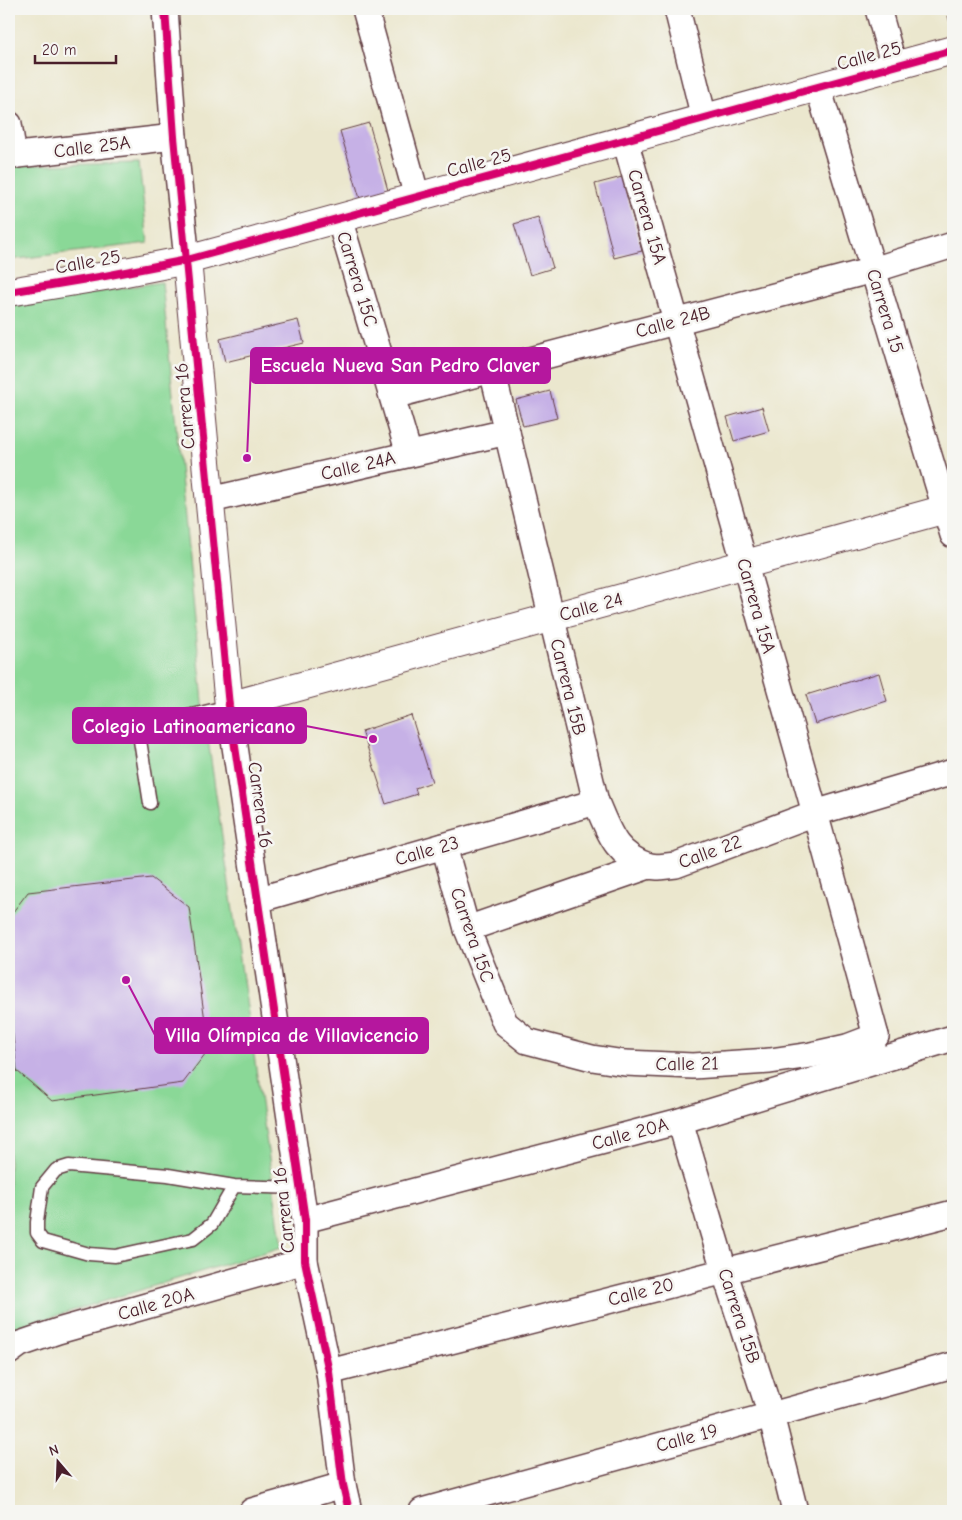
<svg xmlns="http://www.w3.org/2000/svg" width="962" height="1520" viewBox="0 0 962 1520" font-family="'Comic Neue',sans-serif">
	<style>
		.green { fill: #8ad897; stroke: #6a7c61 }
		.building { fill: #c6b1e6 }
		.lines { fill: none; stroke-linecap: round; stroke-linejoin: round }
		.service-casing { stroke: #623d43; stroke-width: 15 }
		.minor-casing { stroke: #623d43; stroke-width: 28 }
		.tertiary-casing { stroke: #623d43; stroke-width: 30 }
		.service { stroke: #fff; stroke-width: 12 }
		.minor { stroke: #fff; stroke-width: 25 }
		.tertiary { stroke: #fff; stroke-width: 28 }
		.cycleway-casing { stroke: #f6f6f2; stroke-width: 11 }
		.cycleway { stroke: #d6006c; stroke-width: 8 }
		.labels { text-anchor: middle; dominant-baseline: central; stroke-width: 5; stroke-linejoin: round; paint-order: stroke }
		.street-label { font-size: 19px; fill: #4a1f2b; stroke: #f6f6f2 }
		.leader { fill: none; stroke: #b5179e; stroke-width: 2 }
		.callout-dot { fill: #b5179e; stroke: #f6f6f2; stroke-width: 2 }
		.callout { fill: #b5179e; stroke: #b5179e; stroke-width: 2 }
		.callout-label { font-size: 20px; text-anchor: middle; font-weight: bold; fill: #fff }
	</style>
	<rect width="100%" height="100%" fill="#f6f6f2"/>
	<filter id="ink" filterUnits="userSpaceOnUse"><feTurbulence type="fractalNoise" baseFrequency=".02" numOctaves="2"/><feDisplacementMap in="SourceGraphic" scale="10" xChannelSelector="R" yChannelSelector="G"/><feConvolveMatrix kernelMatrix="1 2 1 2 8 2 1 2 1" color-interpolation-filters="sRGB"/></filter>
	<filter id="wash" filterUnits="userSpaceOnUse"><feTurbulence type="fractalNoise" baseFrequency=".0096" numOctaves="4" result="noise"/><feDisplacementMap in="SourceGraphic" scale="20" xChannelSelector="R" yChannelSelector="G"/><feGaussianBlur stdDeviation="1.12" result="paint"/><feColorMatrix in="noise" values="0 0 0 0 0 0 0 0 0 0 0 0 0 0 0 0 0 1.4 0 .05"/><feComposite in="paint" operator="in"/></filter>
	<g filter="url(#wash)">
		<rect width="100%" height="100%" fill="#ebe7ce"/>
		<g class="green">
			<path d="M139 163 148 243 9 260V166Z"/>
			<path d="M162 282 204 712 282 1247 9 1330V306Z"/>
		</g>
		<g id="blocks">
			<g class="building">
				<path d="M946 9H953V34Z"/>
				<path d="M369 123 389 194 361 202 340 131Z"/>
				<path d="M622 177 642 251 614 258 595 184Z"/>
				<path d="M538 217 553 268 530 275 514 224Z"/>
				<path d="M298 320 304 343 225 362 220 339Z"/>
				<path d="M550 391 557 418 523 426 516 400Z"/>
				<path d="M762 407 769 431 734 441 727 417Z"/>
				<path d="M879 673 887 701 815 724 806 695Z"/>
				<path d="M411 715 432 782 415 788 417 794 386 804 362 731Z"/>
				<path d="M151 878 189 907 209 1049 183 1083 52 1101 17 1071 9 1003V917L28 892Z"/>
			</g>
		</g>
	</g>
	<g filter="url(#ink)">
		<use href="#blocks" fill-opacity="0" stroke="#623d43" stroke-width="1"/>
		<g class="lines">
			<g class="service-casing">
				<g id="service">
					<path d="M150 803 138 728 229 706"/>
					<path d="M234 1186 212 1224 193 1239 115 1256 89 1254 43 1241 37 1233V1222L42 1187 56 1170 69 1166 168 1175 234 1186 300 1188"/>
				</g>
			</g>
			<g class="minor-casing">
				<g id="minor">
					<path d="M165 9 174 137 187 260"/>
					<path d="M365 9 417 197"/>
					<path d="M677 9 704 118"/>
					<path d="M878 9 894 66"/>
					<path d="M818 87 953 535"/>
					<path d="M9 124 14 156"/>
					<path d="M625 140 815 813 876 1036"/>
					<path d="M9 156 174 137"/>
					<path d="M339 218 409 454"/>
					<path d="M492 370 596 802C609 832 615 855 649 866"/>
					<path d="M393 396 873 270 953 245"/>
					<path d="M210 500 507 432"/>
					<path d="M229 706 305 1220V1261L329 1372 343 1485 349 1511"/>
					<path d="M444 846 467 929 505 1023 527 1041 592 1058 625 1063 693 1066 770 1061 811 1055 847 1047 876 1036"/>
					<path d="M257 900 596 802"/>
					<path d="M467 929 649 866 658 867 676 865 815 813 953 772"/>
					<path d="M680 1121 724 1270 771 1415 795 1511"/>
					<path d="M305 1220 680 1121 953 1038"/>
					<path d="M9 1352 20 1344 58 1331 305 1261"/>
					<path d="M329 1372 953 1213"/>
					<path d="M252 1511 343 1485"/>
					<path d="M422 1511 953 1365"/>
				</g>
			</g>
			<g class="tertiary-casing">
				<g id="tertiary">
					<path d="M187 260 229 706 953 507"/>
					<path d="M9 292 105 276 187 260 953 50"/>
				</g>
			</g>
			<use href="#service" class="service"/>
			<use href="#minor" class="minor"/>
			<use href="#tertiary" class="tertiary"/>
			<g class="cycleway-casing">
				<g id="cycleway">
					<path d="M165 9 174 137 229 706 305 1220V1261L329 1372 343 1485 349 1511"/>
					<path d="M9 292 105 276 187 260 953 50"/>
				</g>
			</g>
			<use href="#cycleway" class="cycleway"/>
		</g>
	</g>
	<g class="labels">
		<g class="street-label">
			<text transform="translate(869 56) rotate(-15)">Calle 25</text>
			<text transform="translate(92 147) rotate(-7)">Calle 25A</text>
			<text transform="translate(479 163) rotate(-15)">Calle 25</text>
			<text transform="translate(647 217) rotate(74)">Carrera 15A</text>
			<text transform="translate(88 262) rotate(-10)">Calle 25</text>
			<text transform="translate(357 279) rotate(73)">Carrera 15C</text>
			<text transform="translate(885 311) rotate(73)">Carrera 15</text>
			<text transform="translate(673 322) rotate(-15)">Calle 24B</text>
			<text transform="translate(185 406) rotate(-95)">Carrera 16</text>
			<text transform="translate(358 466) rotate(-13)">Calle 24A</text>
			<text transform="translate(756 606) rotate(74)">Carrera 15A</text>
			<text transform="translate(591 607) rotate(-15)">Calle 24</text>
			<text transform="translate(568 687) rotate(76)">Carrera 15B</text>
			<text transform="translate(260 805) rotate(82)">Carrera 16</text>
			<text transform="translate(427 851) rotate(-16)">Calle 23</text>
			<text transform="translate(710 852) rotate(-20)">Calle 22</text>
			<text transform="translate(472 935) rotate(71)">Carrera 15C</text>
			<text transform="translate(687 1064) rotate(-1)">Calle 21</text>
			<text transform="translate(630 1134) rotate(-15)">Calle 20A</text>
			<text transform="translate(284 1210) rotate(-96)">Carrera 16</text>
			<text transform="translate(641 1292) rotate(-14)">Calle 20</text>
			<text transform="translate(156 1304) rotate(-16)">Calle 20A</text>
			<text transform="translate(739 1316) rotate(72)">Carrera 15B</text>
			<text transform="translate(687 1438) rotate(-15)">Calle 19</text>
		</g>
	</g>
	<path class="leader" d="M247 458L251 365M373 739L306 726M126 980L155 1035"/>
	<g class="callout-dot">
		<circle cx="247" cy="458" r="5"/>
		<circle cx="373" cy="739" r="5"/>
		<circle cx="126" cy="980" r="5"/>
	</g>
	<g class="callout">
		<rect x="251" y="348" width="299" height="35" rx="5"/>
		<rect x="73" y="708" width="233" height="35" rx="5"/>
		<rect x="155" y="1018" width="273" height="35" rx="5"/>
	</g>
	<g class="callout-label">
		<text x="400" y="372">Escuela Nueva San Pedro Claver</text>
		<text x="189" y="733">Colegio Latinoamericano</text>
		<text x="292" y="1042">Villa Olímpica de Villavicencio</text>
	</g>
	<rect width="962" height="1520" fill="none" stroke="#f6f6f2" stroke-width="30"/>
	<g transform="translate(58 1462) rotate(341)" stroke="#f6f6f2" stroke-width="4" paint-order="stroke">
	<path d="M0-4L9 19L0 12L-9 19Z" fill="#4a1f2b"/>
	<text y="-8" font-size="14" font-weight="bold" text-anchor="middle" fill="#4a1f2b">N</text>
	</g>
	<path d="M35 55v8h81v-8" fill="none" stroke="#4a1f2b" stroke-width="2.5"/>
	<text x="42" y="55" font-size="15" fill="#4a1f2b" stroke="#f6f6f2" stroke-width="4" paint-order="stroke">20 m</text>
</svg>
